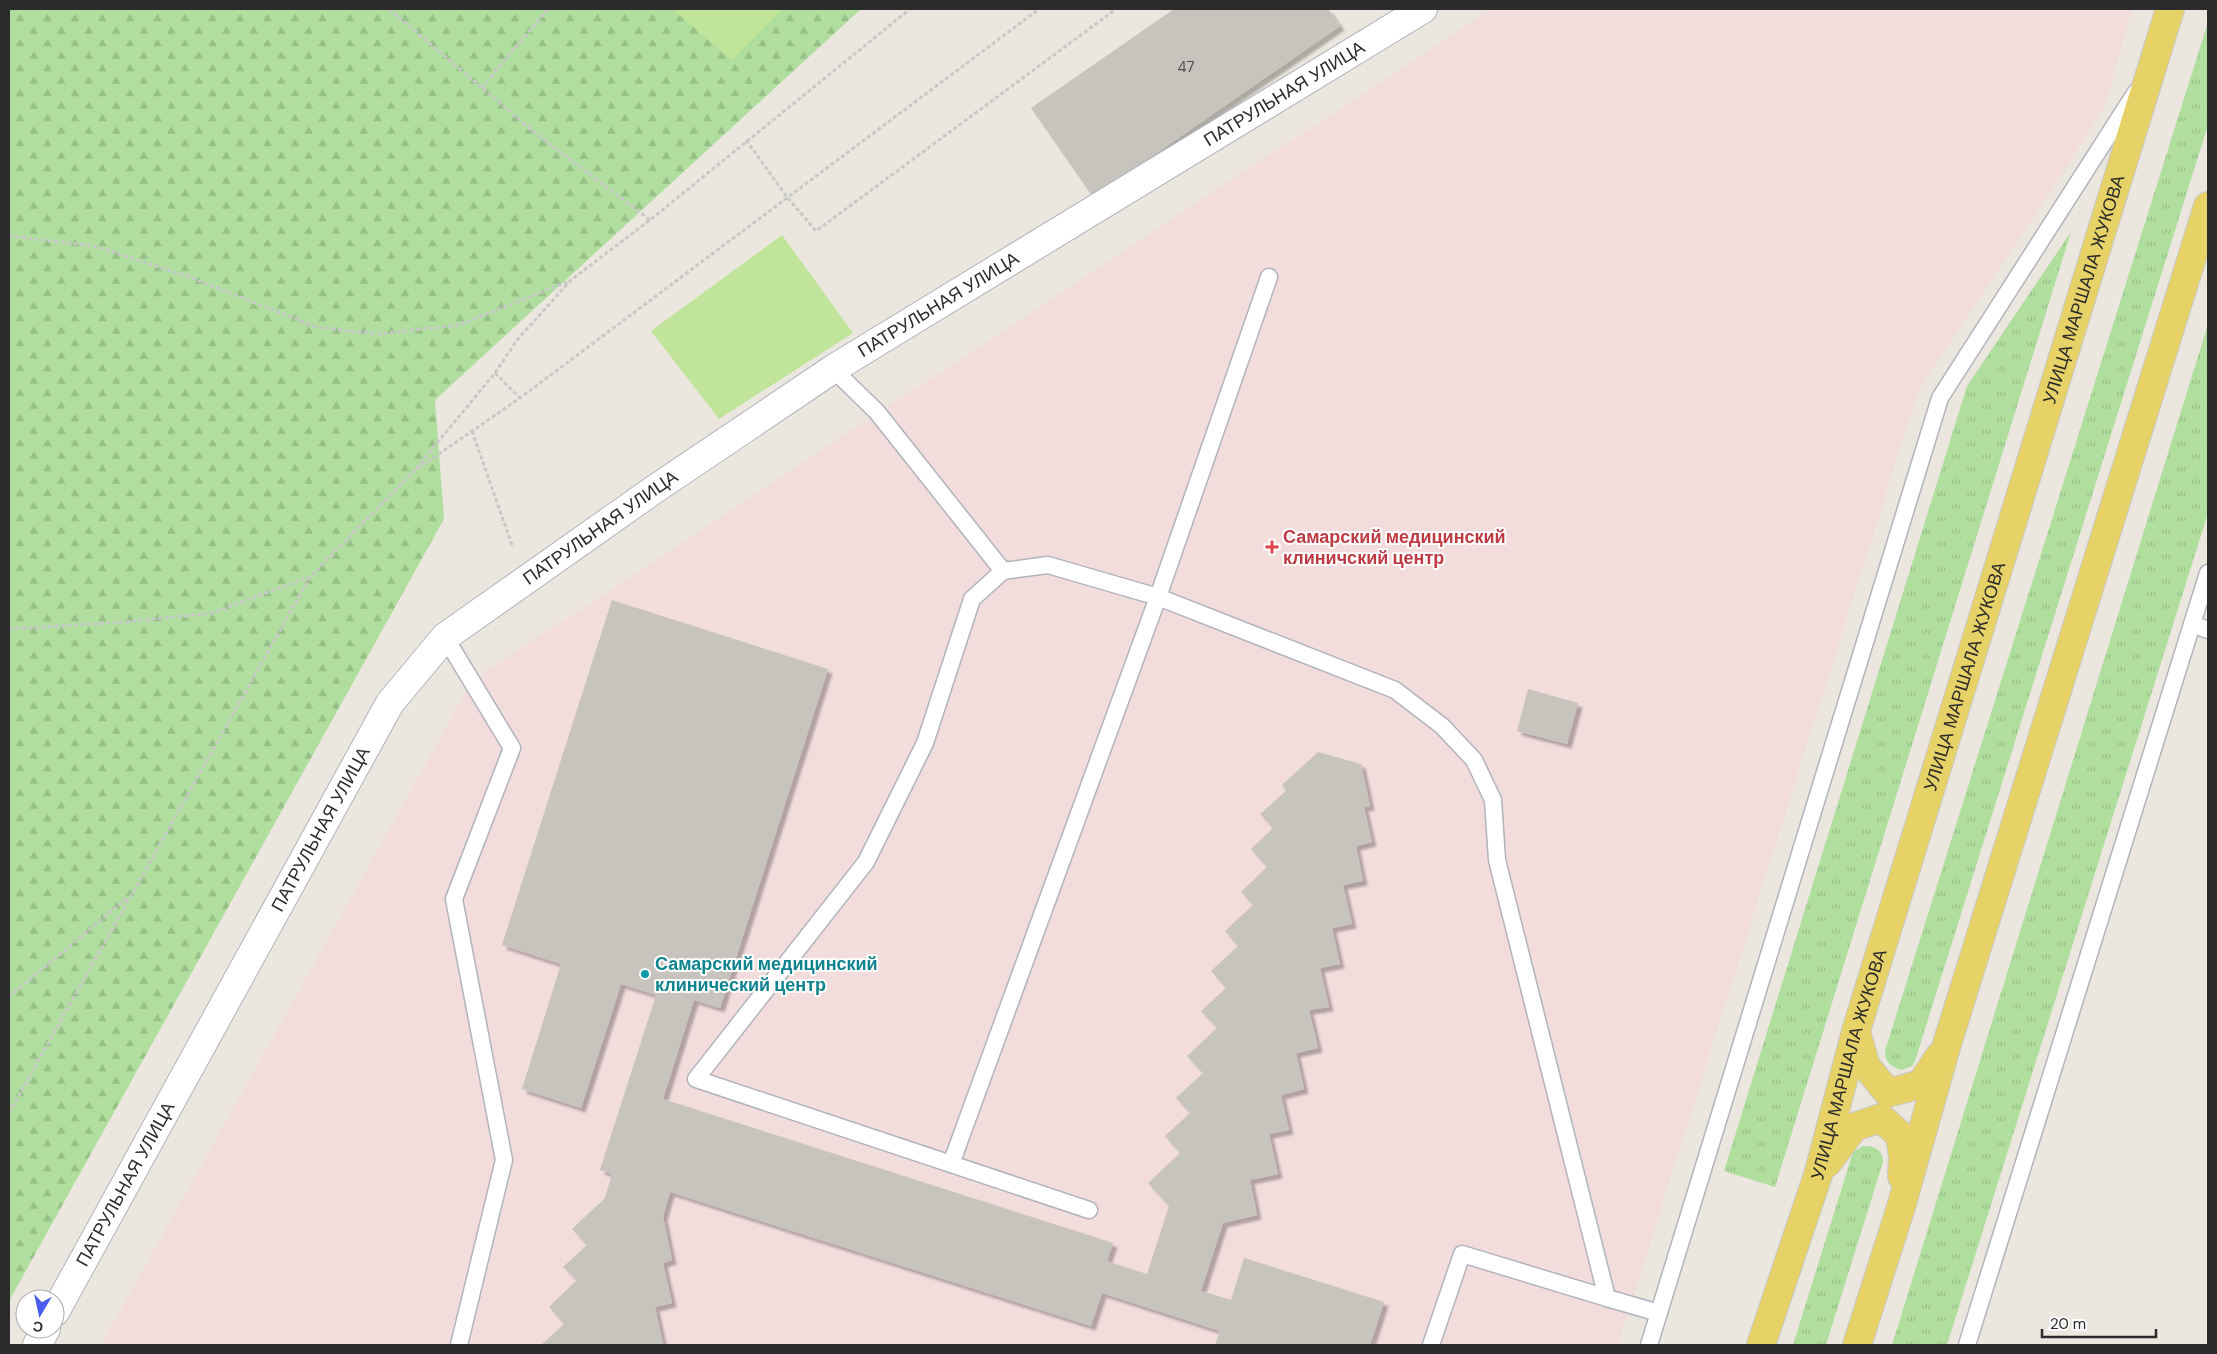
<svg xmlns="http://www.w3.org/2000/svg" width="2217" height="1354" viewBox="0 0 2217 1354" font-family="'DM Sans',sans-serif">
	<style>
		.medical { fill: #f2dcdc }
		.grass { fill: url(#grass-tufts) }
		.forest { fill: url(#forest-firs) }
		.pitch { fill: #c0e59a }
		.building { fill: #c7c3bd; filter: url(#shadow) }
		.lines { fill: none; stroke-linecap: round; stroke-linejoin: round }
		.lane-casing { stroke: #b1b3bd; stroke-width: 19 }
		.secondary-casing { stroke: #b1b3bd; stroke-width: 30 }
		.primary-casing { stroke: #c8c8c8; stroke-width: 30 }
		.path { stroke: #c8c8c8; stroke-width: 3; stroke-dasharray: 4 2.5; stroke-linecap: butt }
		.lane { stroke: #fff; stroke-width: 16 }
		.secondary { stroke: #fff; stroke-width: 28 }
		.primary { stroke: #e7d267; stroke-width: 28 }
		.health-dot { fill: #e0444e; stroke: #fff; stroke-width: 2 }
		.culture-dot { fill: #0f9aa8; stroke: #fff; stroke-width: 2 }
		.labels { text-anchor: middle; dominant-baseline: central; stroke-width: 4; stroke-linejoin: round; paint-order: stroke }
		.number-label { font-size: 15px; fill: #525150 }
		.street-label { font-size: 18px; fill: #2b2b2b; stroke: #fff }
		.health-label { font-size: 18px; font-weight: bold; fill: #be3a42; stroke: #fff; text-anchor: start }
		.culture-label { font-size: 18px; font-weight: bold; fill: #0d838f; stroke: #fff; text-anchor: start }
	</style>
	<defs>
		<pattern id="grass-tufts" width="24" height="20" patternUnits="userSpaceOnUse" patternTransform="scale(1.25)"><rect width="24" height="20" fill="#afde9e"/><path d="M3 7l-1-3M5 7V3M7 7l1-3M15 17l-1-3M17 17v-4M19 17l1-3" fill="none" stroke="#97bf88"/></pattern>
		<pattern id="forest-firs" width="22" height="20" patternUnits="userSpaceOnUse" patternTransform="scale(1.25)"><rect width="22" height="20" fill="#afde9e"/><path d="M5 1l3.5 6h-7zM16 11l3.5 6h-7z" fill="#97bf88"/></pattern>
		<filter id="shadow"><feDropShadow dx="4.5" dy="4.5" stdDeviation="1" flood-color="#0004"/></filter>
	</defs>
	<rect width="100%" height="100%" fill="#ebe7de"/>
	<path class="medical" d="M1491 9H2132L2104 109 1918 392 1618 1345H101L472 681Z"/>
	<g class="grass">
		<path d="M2208 22V125L1915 1061 1912 1066 1901 1070C1891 1066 1885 1063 1885 1051Z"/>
		<path d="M2071 232 1775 1187 1724 1171 1967 386Z"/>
		<path d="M2208 324V513L1947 1345H1892Z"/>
		<path d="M1863 1146C1874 1145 1883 1150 1883 1162L1826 1345H1793L1853 1152Z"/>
	</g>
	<path class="forest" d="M9 9H861L435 400 444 519 9 1301Z"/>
	<g class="pitch">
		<path d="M672 9H783L732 60Z"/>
		<path d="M782 235 853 333 719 419 651 331Z"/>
	</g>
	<g class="building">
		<path d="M1174 9H1328L1340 26 1093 197 1031 108Z"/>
		<path d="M612 600 828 669 720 1008 694 1000 663 1099 1113 1243 1107 1261 1147 1274 1169 1206 1148 1183 1180 1153 1165 1136 1190 1113 1176 1098 1203 1073 1187 1056 1217 1028 1201 1011 1226 988 1211 971 1238 946 1225 931 1253 905 1241 892 1267 867 1251 849 1273 828 1260 814 1286 791 1282 785 1318 752 1361 764 1370 806 1364 807 1372 842 1356 846 1363 881 1343 885 1352 924 1332 928 1340 964 1320 968 1329 1007 1309 1010 1318 1048 1296 1053 1304 1089 1281 1095 1289 1130 1269 1134 1278 1174 1250 1180 1257 1215 1223 1223 1201 1291 1231 1300 1244 1258 1384 1302 1370 1345H1215L1220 1331 1102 1293 1091 1326 670 1192 663 1216 672 1260 663 1263 672 1303 655 1307 663 1344 541 1345 564 1324 549 1307 577 1280 563 1267 587 1245 572 1229 605 1198 612 1174 600 1170 656 995 621 984 581 1108 522 1089 561 964 502 945Z"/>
		<path d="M1528 689 1578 703 1567 744 1517 731Z"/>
	</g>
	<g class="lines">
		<g class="lane-casing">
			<g id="lane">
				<path d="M833 369 877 412 1003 571"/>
				<path d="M2192 624 2208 630"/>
				<path d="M445 637 512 748 454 899 504 1160 459 1345"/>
				<path d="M951 1164 1158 597 1269 277"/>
				<path d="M1089 1210 696 1079 866 862 925 743 972 599 1003 571 1048 565 1158 597 1395 690 1442 726 1474 760 1493 800 1497 860 1607 1298 1659 1313"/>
				<path d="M1431 1345 1462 1254 1607 1298"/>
				<path d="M1649 1345 1940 398 2136 92"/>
				<path d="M1967 1345 2208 573"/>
			</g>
		</g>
		<g class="secondary-casing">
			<g id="secondary">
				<path id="s1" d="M55 1312 390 703 445 637 655 489 833 369 1423 9"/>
				<path d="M37 1345 46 1329"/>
			</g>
		</g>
		<g class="primary-casing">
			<g id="primary">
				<path d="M1856 1032 1866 1066 1888 1093 1921 1084 1939 1057"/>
				<path d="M1827 1163 1854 1127 1881 1118 1900 1135 1903 1157 1902 1176"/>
				<path id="s2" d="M1761 1345 1818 1175 1856 1031 2170 9"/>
				<path d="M1857 1345 1901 1207 1947 1044 2208 206"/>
			</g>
		</g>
		<g class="path">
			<path d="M389 9 534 132 650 220"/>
			<path d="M482 87 548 9"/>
			<path d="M746 140 787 197 816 231 1116 9"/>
			<path d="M9 236 94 246 187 276 316 327 378 334 459 325 570 281"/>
			<path d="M495 373 520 398"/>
			<path d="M472 431 513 548"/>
			<path d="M417 469 520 398 1039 9"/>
			<path d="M9 629 125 622 212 613 309 577"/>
			<path d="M9 997 127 898"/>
			<path d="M9 1113 310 577 413 472 495 373 518 339 571 280 650 220 910 9"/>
		</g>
		<use href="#lane" class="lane"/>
		<use href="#secondary" class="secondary"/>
		<use href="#primary" class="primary"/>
	</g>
	<path class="health-dot" d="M1269.5 539.5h5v5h5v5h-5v5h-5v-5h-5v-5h5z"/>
	<circle class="culture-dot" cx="645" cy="974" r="5"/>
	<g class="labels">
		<g class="number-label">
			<text x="1186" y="67">47</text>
		</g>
		<g class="street-label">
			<text stroke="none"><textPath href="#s1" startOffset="1781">ПАТРУЛЬНАЯ УЛИЦА</textPath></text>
			<text stroke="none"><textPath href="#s2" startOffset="1104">УЛИЦА МАРШАЛА ЖУКОВА</textPath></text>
			<text stroke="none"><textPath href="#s1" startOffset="1376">ПАТРУЛЬНАЯ УЛИЦА</textPath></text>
			<text stroke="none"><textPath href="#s1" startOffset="971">ПАТРУЛЬНАЯ УЛИЦА</textPath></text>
			<text stroke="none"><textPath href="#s2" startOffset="699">УЛИЦА МАРШАЛА ЖУКОВА</textPath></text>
			<text stroke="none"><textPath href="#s1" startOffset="551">ПАТРУЛЬНАЯ УЛИЦА</textPath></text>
			<text stroke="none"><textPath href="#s2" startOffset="294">УЛИЦА МАРШАЛА ЖУКОВА</textPath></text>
			<text stroke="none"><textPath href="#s1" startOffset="146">ПАТРУЛЬНАЯ УЛИЦА</textPath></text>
		</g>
		<g class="health-label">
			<text x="1283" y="537">Самарский медицинский<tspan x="1283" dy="21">клиничский центр</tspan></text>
		</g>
		<g class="culture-label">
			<text x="655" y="964">Самарский медицинский<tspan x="655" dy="21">клинический центр</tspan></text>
		</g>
	</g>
	<rect width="2217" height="1354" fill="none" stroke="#2b2b2b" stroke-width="20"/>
	<g transform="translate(40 1314) rotate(189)"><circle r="24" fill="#ffffff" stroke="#aaaaaa"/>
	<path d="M0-4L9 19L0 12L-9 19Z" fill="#495ced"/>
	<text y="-8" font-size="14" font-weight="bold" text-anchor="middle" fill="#2b2b2b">С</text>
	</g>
	<path d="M2042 1329v8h114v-8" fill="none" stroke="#2b2b2b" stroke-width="2.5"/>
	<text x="2050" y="1329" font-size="15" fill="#2b2b2b" stroke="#ffffff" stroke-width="4" paint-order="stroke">20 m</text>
</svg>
